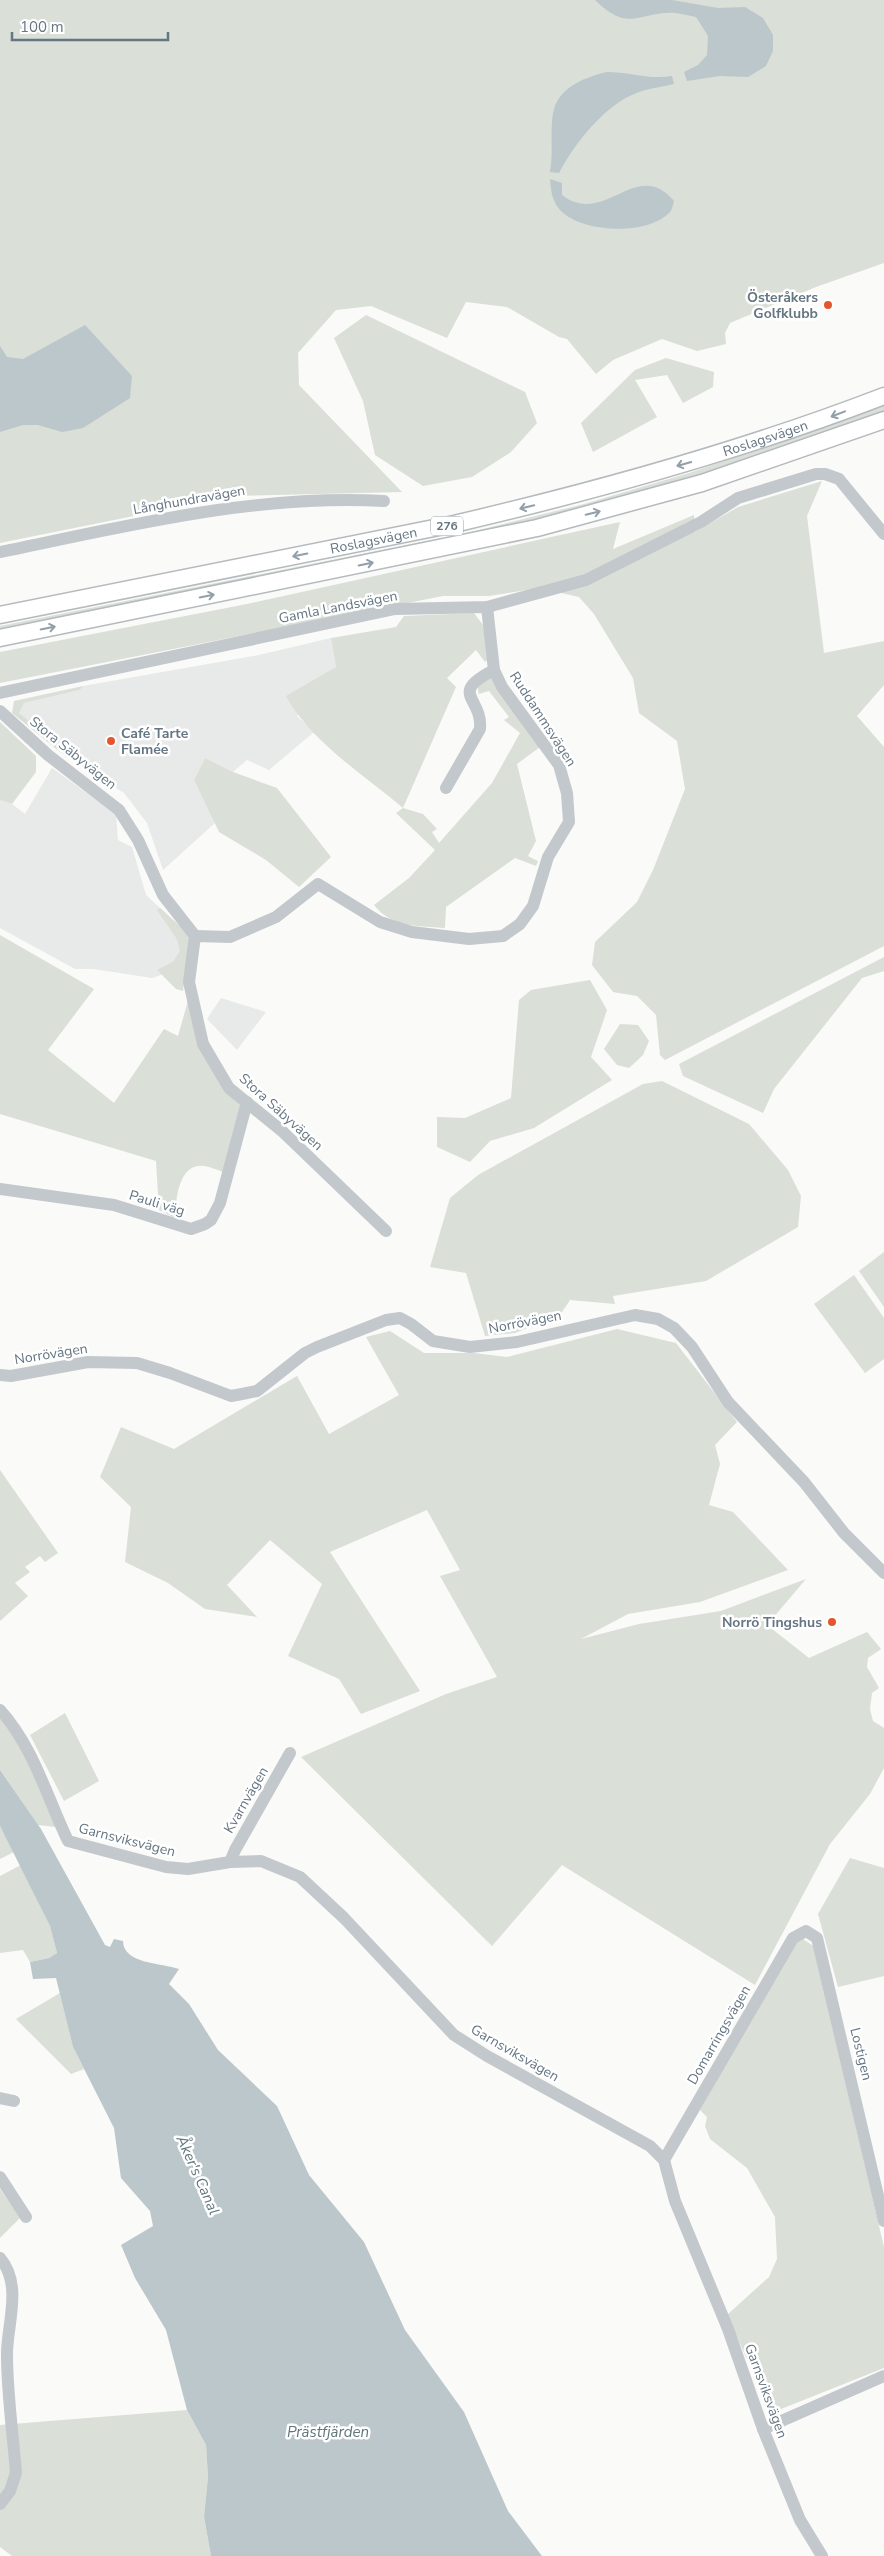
<svg xmlns="http://www.w3.org/2000/svg" width="884" height="2556" viewBox="0 0 884 2556" font-family="'Nunito Sans',sans-serif">
	<style>
		.built { fill: #e8e9e9 }
		.green { fill: #dadfd7 }
		.water { fill: #bbc7cb }
		.lines { fill: none; stroke-linecap: round; stroke-linejoin: round }
		.major-casing { stroke: #b5babe; stroke-width: 19 }
		.minor { stroke: #c3c8cc; stroke-width: 12 }
		.major { stroke: #fff; stroke-width: 16 }
		.oneway { stroke: #939fa8 }
		.poi-dot { fill: #e4572e; stroke: #fff; stroke-width: 2 }
		.labels { text-anchor: middle; dominant-baseline: central; stroke-width: 5; stroke-linejoin: round; paint-order: stroke }
		.shield { fill: #fff; stroke: #939fa8; stroke-width: 1 }
		.shield-label { font-size: 12px; font-weight: bold; fill: #657683 }
		.poi-label { font-size: 14px; font-weight: bold; fill: #657683; stroke: #fff; text-anchor: end }
		.street-label { font-size: 14px; fill: #657683; stroke: #fff }
		.water-label { font-size: 15px; font-style: italic; fill: #60757c; stroke: #fff }
	</style>
	<rect width="100%" height="100%" fill="#fafaf8"/>
	<g class="built">
		<path d="M331 638 336 667 297 716 314 732 269 770 247 760 233 772 205 758 194 780 215 823 163 870 147 823 124 793 60 752 64 747 19 713 24 703 80 690 83 686 259 655Z"/>
		<path d="M52 768 116 814 118 840 132 847 146 895 184 930 186 943 173 971 152 978 93 969H75L0 928V800L12 804 25 814Z"/>
		<path d="M221 998 266 1012 237 1050 207 1019Z"/>
	</g>
	<g class="green">
		<path d="M0 0H884V263L816 287 730 323 725 333 726 344 697 351 662 339 613 360 596 374 567 339 559 337 507 307 466 302 447 338 371 306 336 310 298 353 299 385 402 492 233 496 0 543Z"/>
		<path d="M366 315 525 392 537 423 511 452 472 477 423 486 375 455 363 401 334 338Z"/>
		<path d="M666 358 714 372 713 387 683 403 667 375 635 380 657 417 593 452 581 423 635 370Z"/>
		<path d="M884 406V413L729 467 538 521 0 632V626L467 533 584 504 689 473Z"/>
		<path d="M822 481 807 516 824 653 884 641V685L857 716 884 747V946L665 1060 660 1055 656 1015 637 996 613 992 592 965 595 942 637 902 653 870 685 789 677 741 639 713 633 678 594 614 579 597 539 588 489 596H443L0 683V652L247 604 620 522 613 549 694 515 695 532 738 507Z"/>
		<path d="M474 613 483 625 488 660 485 662 476 650 447 678 456 687 403 808 423 814 437 829 432 832 439 843 492 783 520 733 504 720 509 717 489 691 479 694 477 685 492 675 540 747 517 764 536 841 528 856 538 861 536 866 515 858 446 907 445 928C420 926 390 927 374 905L409 878 435 850 396 813 403 808C363 774 311 742 286 696L336 667 331 638 396 627 404 616Z"/>
		<path d="M83 686 80 690 24 703 19 713 64 747 60 752 12 713 14 701Z"/>
		<path d="M0 722 36 756V772L12 804 0 800Z"/>
		<path d="M205 758 233 772 277 788 331 857 299 887 266 860 219 832 194 780Z"/>
		<path d="M160 908 184 930 190 940 183 991 176 989 157 970 173 962 180 951 177 939 157 910Z"/>
		<path d="M0 935 94 989 48 1050 114 1103 164 1029 178 1036 188 1001 241 1105 223 1172C217 1170 211 1167 204 1166 178 1163 176 1200 175 1218L159 1210 156 1161 0 1114Z"/>
		<path d="M884 957V971L862 978 774 1089 763 1113 683 1076 679 1064Z"/>
		<path d="M590 980 607 1010 591 1057 612 1080 534 1128 490 1141 470 1162 437 1147V1117L465 1118 511 1098 519 1000 531 990Z"/>
		<path d="M620 1024 638 1025 649 1041 643 1055 629 1068 617 1065 604 1049Z"/>
		<path d="M662 1081 749 1124 788 1170 801 1196 798 1227 706 1281 613 1296 615 1304 570 1300 560 1315 515 1333 485 1336 466 1273 430 1267 450 1198 478 1175 643 1084Z"/>
		<path d="M884 1252V1307L859 1271Z"/>
		<path d="M854 1275 884 1318V1359L865 1373 814 1304Z"/>
		<path d="M617 1329 676 1343 737 1422 715 1445 720 1464 709 1505 733 1512 788 1570 700 1602 628 1614 581 1639 639 1624 721 1611 806 1579 767 1625 809 1658 867 1632 881 1649 868 1658 867 1667 879 1688 872 1693 870 1709 873 1721 884 1728V1768L870 1794 830 1844 755 1985 562 1865 492 1946 301 1757 446 1694 497 1677 440 1576 460 1570 427 1510 330 1552 420 1691 361 1714 339 1679 288 1656 322 1584 270 1540 227 1585 257 1617 205 1609 168 1583 125 1562 131 1507 100 1477 121 1427 174 1449 297 1376 329 1434 399 1395 366 1337 390 1331 424 1353H474L507 1357Z"/>
		<path d="M0 1470 58 1553 45 1562 40 1556 25 1567 30 1572 15 1583 28 1596 0 1621Z"/>
		<path d="M65 1713 99 1781 64 1801 30 1735Z"/>
		<path d="M0 1719C27 1750 41 1790 56 1827L38 1825 0 1770Z"/>
		<path d="M0 1826 14 1852 0 1859Z"/>
		<path d="M850 1858 884 1868V1976L838 1987 818 1914Z"/>
		<path d="M21 1865 50 1926 57 1953 49 1958 30 1962 23 1950 0 1953V1876Z"/>
		<path d="M803 1939 813 1946 884 2247V2368L771 2413 727 2315 769 2277 777 2259 775 2217 747 2168 710 2139 705 2126 707 2117 700 2110 793 1942Z"/>
		<path d="M60 1993 73 2047 84 2069 71 2074 16 2019Z"/>
		<path d="M0 2189 20 2218 0 2238Z"/>
		<path d="M187 2410 206 2445 208 2477 204 2517 211 2556H12L0 2547V2425Z"/>
	</g>
	<g class="water">
		<path d="M595 0H672L718 8 745 7 763 18 773 35V51L766 66 748 77 720 76 687 81 684 72 698 65 707 55 708 36 696 17C690 16 683 14 676 13 639 11 630 34 595 0Z"/>
		<path d="M607 72C629 72 649 80 672 76L674 84C662 87 650 88 639 92 606 103 574 144 559 173L550 172C554 152 549 127 554 109 561 86 586 77 607 72Z"/>
		<path d="M550 179 562 183V195C605 228 636 156 674 201 673 204 672 210 670 212 648 236 583 233 561 211 552 202 551 191 550 179Z"/>
		<path d="M85 325 132 376 130 398 83 428 62 432 38 425H23L0 432V346L7 357 23 359Z"/>
		<path d="M0 1770 41 1829 105 1945 110 1947 114 1939 123 1941C123 1964 162 1963 179 1969L169 1984 189 2004 218 2050 277 2106 309 2175 364 2242 405 2330 464 2412 508 2511 542 2556H211L204 2517 208 2477 206 2445 187 2410 166 2330 135 2278 121 2245 153 2226 150 2211 121 2178 114 2128 73 2047 56 1978 33 1979 30 1962 49 1958 57 1953 50 1926 0 1826Z"/>
	</g>
	<g class="lines">
		<g class="major-casing">
			<g id="major">
				<path id="s1" d="M0 615 454 524C600 490 744 450 884 396"/>
				<path d="M0 638 537 528 702 483 884 420"/>
			</g>
		</g>
		<g class="minor">
			<path d="M0 552C127 526 254 494 384 501"/>
			<path d="M0 693 395 609 487 607 586 580 701 522 738 498 816 474H825L839 479 884 534"/>
			<path d="M0 711 48 755 119 810 138 840 163 895 195 936 189 982 203 1044 229 1088 282 1131 386 1231"/>
			<path d="M446 788 480 729C483 697 447 694 494 670"/>
			<path d="M195 936 230 937 276 917 318 884 380 922 412 932 469 939 503 936 520 924 533 906 548 857 569 822 567 793 559 765 502 687 494 670 487 607"/>
			<path d="M0 1189 114 1205 191 1229 205 1224 211 1220 220 1203 247 1102"/>
			<path d="M0 1375 11 1376 88 1362 137 1363 170 1373 231 1396 242 1394 257 1391 305 1353 317 1347 386 1320 400 1318 411 1324 433 1341 470 1347 517 1342 635 1315 658 1319 674 1328 692 1347 728 1402 804 1482 844 1533 884 1573"/>
			<path d="M0 1710C33 1746 47 1797 68 1841L166 1867 188 1869 230 1862 261 1861 300 1877 344 1918 454 2035 487 2056 650 2146 664 2160 675 2201 728 2329 763 2429 800 2520 822 2556"/>
			<path d="M230 1862 235 1850 290 1753"/>
			<path d="M0 2098 14 2101"/>
			<path d="M664 2160 793 1938 806 1931 817 1938 884 2221"/>
			<path d="M0 2177 26 2217"/>
			<path d="M0 2258C23 2285 7 2324 7 2354 7 2394 13 2434 16 2473L10 2491 0 2504"/>
			<path d="M763 2429 884 2376"/>
		</g>
		<use href="#major" class="major"/>
	</g>
	<defs><path id="oneway-shaft" d="M-6 0H5M1.5-3L5.5 0L1.5 3" fill="none" stroke-width="1.6" stroke-linecap="round" stroke-linejoin="round" transform="scale(1.25)"/></defs>
	<g class="oneway">
		<use href="#oneway-shaft" transform="translate(838 414) rotate(159)"/>
		<use href="#oneway-shaft" transform="translate(684 464) rotate(164)"/>
		<use href="#oneway-shaft" transform="translate(527 507) rotate(166)"/>
		<use href="#oneway-shaft" transform="translate(593 513) rotate(-14)"/>
		<use href="#oneway-shaft" transform="translate(300 555) rotate(169)"/>
		<use href="#oneway-shaft" transform="translate(366 564) rotate(-12)"/>
		<use href="#oneway-shaft" transform="translate(207 596) rotate(-11)"/>
		<use href="#oneway-shaft" transform="translate(48 628) rotate(-11)"/>
	</g>
	<g class="poi-dot">
		<circle cx="828" cy="305" r="5"/>
		<circle cx="111" cy="741" r="5"/>
		<circle cx="832" cy="1622" r="5"/>
	</g>
	<g class="labels">
		<rect class="shield" x="431" y="516.5" width="32" height="19" rx="4"/>
		<g class="shield-label">
			<text x="447" y="526">276</text>
		</g>
		<g class="poi-label">
			<text x="818" y="297">Österåkers<tspan x="818" dy="16">Golfklubb</tspan></text>
			<text x="121" y="733" text-anchor="start">Café Tarte<tspan x="121" dy="16">Flamée</tspan></text>
			<text x="822" y="1622">Norrö Tingshus</text>
		</g>
		<g class="street-label">
			<text stroke="none"><textPath href="#s1" startOffset="786">Roslagsvägen</textPath></text>
			<text transform="translate(189 500) rotate(-10)">Långhundravägen</text>
			<text stroke="none"><textPath href="#s1" startOffset="381">Roslagsvägen</textPath></text>
			<text transform="translate(338 607) rotate(-11)">Gamla Landsvägen</text>
			<text transform="translate(543 719) rotate(57)">Ruddammsvägen</text>
			<text transform="translate(73 753) rotate(39)">Stora Säbyvägen</text>
			<text transform="translate(281 1112) rotate(42)">Stora Säbyvägen</text>
			<text transform="translate(157 1203) rotate(17)">Pauli väg</text>
			<text transform="translate(525 1322) rotate(-11)">Norrövägen</text>
			<text transform="translate(51 1354) rotate(-9)">Norrövägen</text>
			<text transform="translate(246 1800) rotate(-60)">Kvarnvägen</text>
			<text transform="translate(127 1840) rotate(14)">Garnsviksvägen</text>
			<text transform="translate(719 2035) rotate(-60)">Domarringsvägen</text>
			<text transform="translate(515 2053) rotate(30)">Garnsviksvägen</text>
			<text transform="translate(861 2054) rotate(76)">Lostigen</text>
			<text transform="translate(766 2391) rotate(70)">Garnsviksvägen</text>
		</g>
		<g class="water-label">
			<text transform="translate(198 2175) rotate(66)">Åker's Canal</text>
			<text x="328" y="2432">Prästfjärden</text>
		</g>
	</g>
	<path d="M12 32v8h156v-8" fill="none" stroke="#657683" stroke-width="2.5"/>
	<text x="20" y="32" font-size="15" fill="#657683" stroke="#ffffff" stroke-width="4" paint-order="stroke">100 m</text>
</svg>
